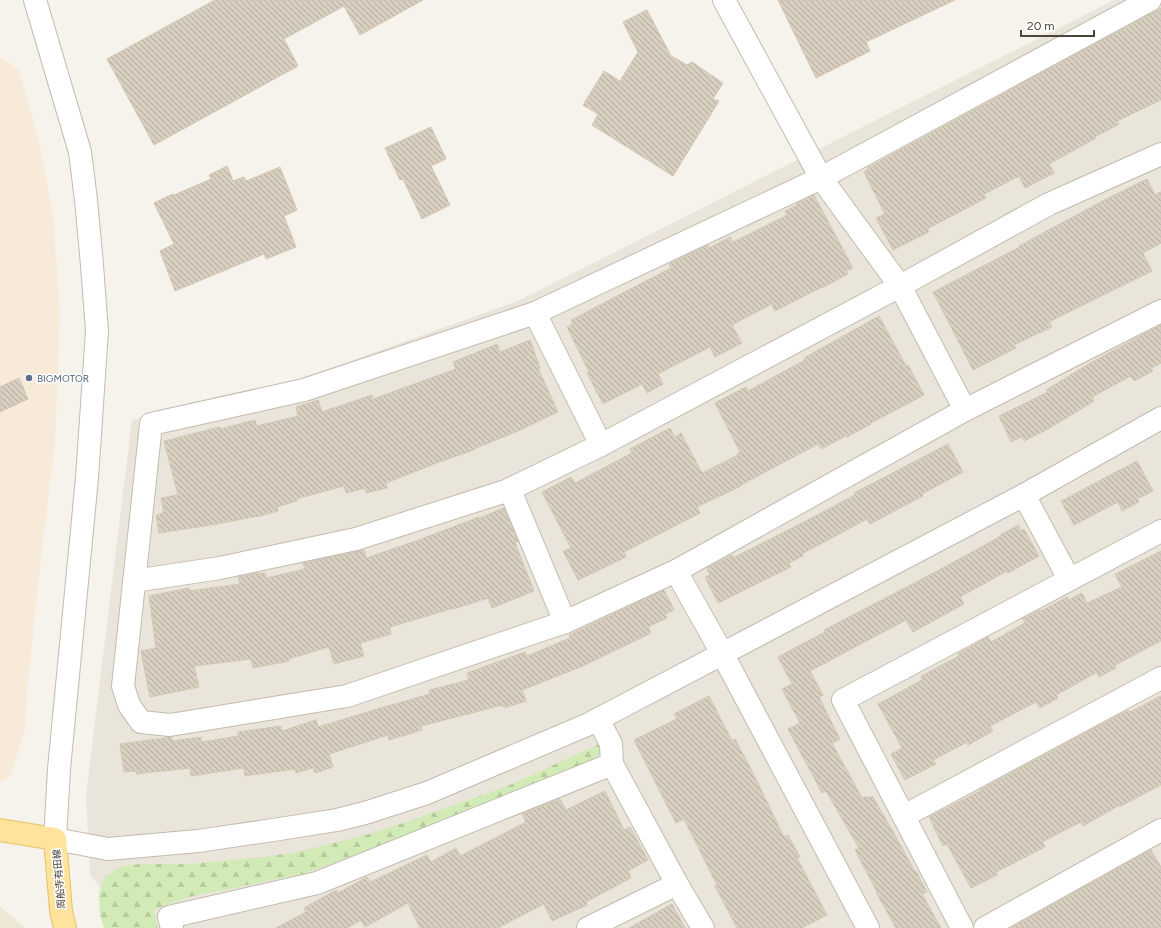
<svg xmlns="http://www.w3.org/2000/svg" width="1161" height="928" viewBox="0 0 1161 928" font-family="Figtree,'Noto Sans JP',sans-serif">
	<style>
		.residential { fill: #eae5da }
		.commercial { fill: #f7ead8 }
		.education { fill: #efe8d6 }
		.forest { fill: url(#forest-firs) }
		.building { fill: url(#building-back-hatch); stroke: #d3c7b4 }
		.lines { fill: none; stroke-linecap: round; stroke-linejoin: round }
		.minor-casing { stroke: #c2bbae; stroke-width: 24 }
		.major-casing { stroke: #e6c16a; stroke-width: 24 }
		.minor { stroke: #fff; stroke-width: 22 }
		.major { stroke: #ffe39c; stroke-width: 22 }
		.service-dot { fill: #5c6f8a; stroke: #fff; stroke-width: 1.5 }
		.labels { text-anchor: middle; dominant-baseline: central; stroke-width: 3; stroke-linejoin: round; paint-order: stroke }
		.service-label { font-size: 10px; fill: #4e5e75; stroke: #fff; text-anchor: start }
		.street-label { font-size: 10px; fill: #4b4439; stroke: #fff }
	</style>
	<defs>
		<pattern id="forest-firs" width="22" height="20" patternUnits="userSpaceOnUse"><rect width="22" height="20" fill="#d2eab5"/><path d="M5 1l3.5 6h-7zM16 11l3.5 6h-7z" fill="#b6ca9c"/></pattern>
		<pattern id="building-back-hatch" width="6" height="6" patternUnits="userSpaceOnUse"><rect width="6" height="6" fill="#d8cfc1"/><path d="M-1 5l2 2M0 0l6 6M5-1l2 2" fill="none" stroke="#b1aa9e"/></pattern>
	</defs>
	<rect width="100%" height="100%" fill="#f6f3ec"/>
	<path class="residential" d="M1114 0H1161V928H134L90 875 86 795 132 420 286 384 518 301Z"/>
	<path class="commercial" d="M0 57 19 70 39 141 53 214 60 313 55 443 40 566 27 693 25 730 10 776 0 781Z"/>
	<path class="education" d="M0 906 24 927V928H0Z"/>
	<path class="forest" d="M599 744 603 752 595 759 401 838 306 873 189 897 155 909 156 923 158 928H104L100 916 99 893 105 877 119 867 139 864H190L262 857 293 853 373 833 447 808 512 784Z"/>
	<g class="building">
		<path d="M215 0H423L360 35 344 6 284 39 298 66 154 145 107 59Z"/>
		<path d="M778 0H955L866 42 870 51 816 78Z"/>
		<path d="M1161 8V100L1117 121 1119 124 1095 137 1096 138 1049 164 1054 173 1025 188 1019 176 984 194 986 198 927 229 929 232 893 250 876 218 885 214 864 172 868 170 867 168Z"/>
		<path d="M647 10 671 56 687 65 692 62 723 83 713 99 719 101 673 176 592 125 598 114 583 105 604 71 620 81 638 52 623 22Z"/>
		<path d="M431 127 446 159 431 166 450 205 422 219 403 179 400 180 385 148Z"/>
		<path d="M227 166 233 181 244 177 246 181 280 167 297 210 284 216 296 247 266 259 264 254 175 291 160 251 174 244 154 203 173 194 174 195 211 179 209 175Z"/>
		<path d="M1147 179 1155 195 1161 192V243L1143 253 1152 271 1049 322 1052 327 1014 345 1016 348 973 370 933 292 1020 247 1019 246 1108 198Z"/>
		<path d="M814 195 853 268 846 271 848 274 822 288V287L775 311 772 304 732 325 742 343 715 357 710 347 658 374 663 384 647 393 642 384 603 404 587 373 589 372 567 327 573 324 571 320 671 268 669 264 708 245 709 248 730 237 733 242 787 215 785 211 797 205 796 204Z"/>
		<path d="M879 316 906 366 908 365 924 395 871 423V424L847 437 846 436 821 449 818 444 741 485V486L697 507 700 513 624 552 626 557 578 580 563 551 571 548 542 492 571 477 575 483 632 453 630 449 670 428 675 437 681 433 702 473 738 455 737 454 740 452 715 403 746 387 748 391 805 360 804 358Z"/>
		<path d="M1161 325V363L1151 368 1153 371 1134 381 1131 376 1092 397 1094 401 1050 428 1024 441 1022 437 1011 442 999 416 1048 392 1046 390 1092 362Z"/>
		<path d="M530 340 540 368H538L558 412 518 431 474 449V450L431 465H432L386 483 387 488 366 493 365 488 346 493 344 486 296 499 297 501 277 507 278 511 257 517V516L217 524 159 533 156 515 164 513 161 498 178 495 164 441 220 427V429L255 420 257 426 298 416 296 407 318 400 322 412 372 395 373 399 456 369 453 362 497 344 500 352Z"/>
		<path d="M19 378 28 399 0 412V387Z"/>
		<path d="M948 444 963 472 922 494 923 496 870 524 867 519 802 554 803 556 789 563 791 567 718 603 705 577 710 575 707 568 732 555 733 558 800 524 855 495 854 493Z"/>
		<path d="M1137 461 1153 491 1137 499 1139 502 1122 511 1118 502 1074 525 1061 501Z"/>
		<path d="M504 508 518 541 515 543 534 591 492 608 488 598 454 609V608L390 627 391 634 360 643 364 656 334 664 329 647 288 659 289 661 253 668 251 659 194 666 199 687 150 697 141 651 156 648 149 596 189 588V591L240 584 238 577 257 573H265L266 578 305 569 303 563 364 550 366 558 416 541 479 517V518Z"/>
		<path d="M1018 525 1021 531 1024 529 1039 556 1008 573 1007 571 960 597 964 604 913 632 906 620 810 671 823 695 819 697 840 739 832 743 862 798 865 797H873L896 837 915 872 916 871 927 892 922 894 941 928H896L876 892H877L855 850 859 848 826 791 822 793 788 729 800 723 782 689 792 684 778 657 825 632 824 630 941 569 1001 536 1000 535Z"/>
		<path d="M1161 551V641L1115 665 1116 668 1099 677 1097 672 1076 684 1056 695 1058 698 1040 708 1036 702 990 726 993 731 968 745 967 742 933 760 936 764 905 780 891 754 902 748 878 704 922 680 921 676 959 656 958 654 981 641 988 637 991 642 1025 623 1023 619 1040 610 1041 611 1067 597 1068 600 1082 593 1087 603 1122 587 1115 574Z"/>
		<path d="M664 590 674 610 665 614 667 618 648 627 651 633 583 666 522 690 526 701 504 708 503 705 421 726 422 730 389 740 388 735 329 754 333 767 315 773 313 768 296 773 295 769 245 776 244 768 191 776 190 768 136 774V771L124 772 120 744 172 737V741L201 737V742L239 736 238 732 281 726 282 731 316 720 318 727 374 710 430 694 429 690 469 680 467 673 525 652 527 656 570 638 569 635Z"/>
		<path d="M709 696 732 741 735 739 753 773 784 837 788 835 800 857 797 858 827 915 802 928H737L715 886 717 885 684 819 676 823 634 740 677 719 674 714Z"/>
		<path d="M1161 696V785L1119 807 1118 806 1083 826 1081 822 1042 842 1045 847 996 872 997 875 971 888 947 844 943 846 929 817 980 791V790L1100 725 1129 710 1130 712Z"/>
		<path d="M605 791 624 830 630 827 648 860 628 871 631 878 586 902 587 905 552 921 544 904 498 928H420L408 903 365 927 361 920 347 928H276L306 912 304 908 336 890 338 893 367 877 370 882 427 855 431 862 456 848 460 856 526 822 522 814 560 799 566 810Z"/>
		<path d="M1151 850 1161 867V928H1011Z"/>
		<path d="M672 904 685 928H629Z"/>
	</g>
	<g class="lines">
		<g class="minor-casing">
			<g id="minor">
				<path d="M35 0 80 152 86 200 92 265 97 331 87 478 59 769 55 839 108 849 198 841 273 830 337 820 365 813 427 793 589 724 1024 495 1161 418"/>
				<path d="M724 0 821 178 900 286 965 410"/>
				<path d="M535 313 601 445"/>
				<path d="M510 490 565 622"/>
				<path d="M1024 495 1069 579"/>
				<path d="M676 571 565 622 347 696 170 725 141 722 129 705 123 686 151 424 304 390 535 313 821 178 1150 0"/>
				<path d="M134 581 220 568 356 539 506 491 601 445 900 286 1049 204 1161 154"/>
				<path d="M598 719 611 744 612 764 677 884 703 928"/>
				<path d="M904 816 1161 678"/>
				<path d="M172 928 169 917 317 883 612 764"/>
				<path d="M588 928 677 884"/>
				<path d="M868 928 722 653 676 571 965 410 1161 311"/>
				<path d="M962 928 843 700 1161 531"/>
				<path d="M985 928 1161 830"/>
			</g>
		</g>
		<g class="major-casing">
			<path id="major" d="M0 830 55 839 61 911 65 928"/>
		</g>
		<use href="#minor" class="minor"/>
		<use href="#major" class="major"/>
	</g>
	<circle class="service-dot" cx="29" cy="378" r="4"/>
	<g class="labels">
		<g class="service-label">
			<text x="37" y="378">BIGMOTOR</text>
		</g>
		<g class="street-label">
			<text transform="translate(59 879) rotate(-95)">周船寺有田線</text>
		</g>
	</g>
	<path d="M1021 30v6h73v-6" fill="none" stroke="#4b4439" stroke-width="2"/>
	<text x="1027" y="30" font-size="12" fill="#4b4439" stroke="#ffffff" stroke-width="3" paint-order="stroke">20 m</text>
</svg>
